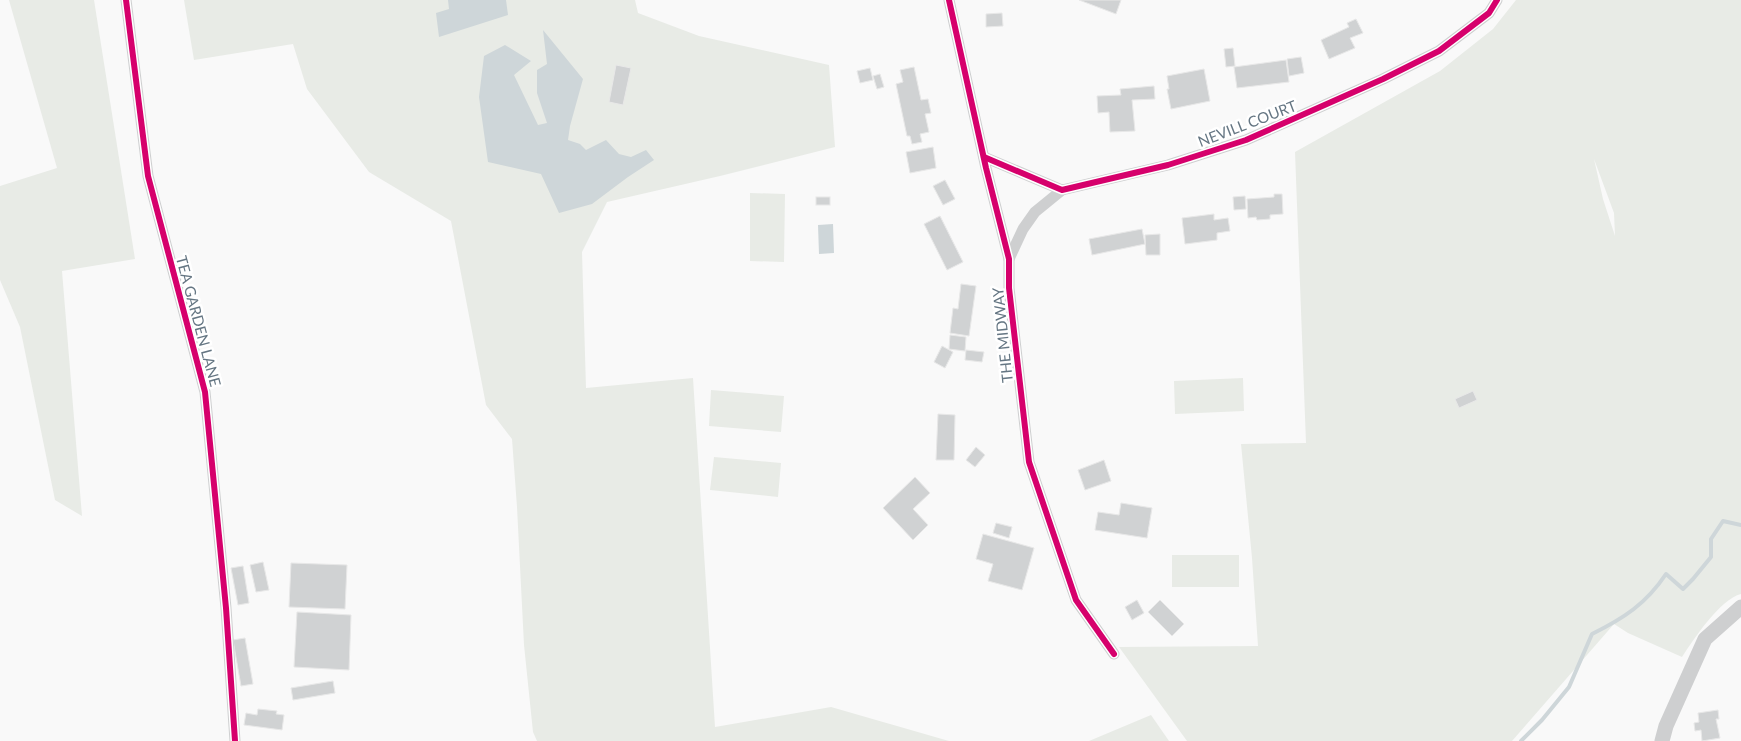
<svg xmlns="http://www.w3.org/2000/svg" width="1741" height="741" viewBox="0 0 1741 741" font-family="Lato,sans-serif">
	<style>
		.green { fill: #e8ebe6; fill-rule: evenodd }
		.water { fill: #ced6d9 }
		.lines { fill: none; stroke-linecap: round; stroke-linejoin: round }
		.stream { stroke: #ced6d9; stroke-width: 4 }
		.building { fill: #d0d2d3; stroke: #e8e8e8 }
		.minor { stroke: #cecfd0; stroke-width: 11 }
		.tertiary { stroke: #cecfd0; stroke-width: 15 }
		.cycleway-casing { stroke: #fff; stroke-width: 9 }
		.cycleway { stroke: #d6006c; stroke-width: 6 }
		.labels { text-anchor: middle; dominant-baseline: central; stroke-width: 5; stroke-linejoin: round; paint-order: stroke }
		.street-label { font-size: 15px; fill: #657683; stroke: #fff }
	</style>
	<rect width="100%" height="100%" fill="#f9f9f9"/>
	<g class="green">
		<path d="M9 0H94L135 259 62 271 82 516 55 500 20 327 0 280V186L57 168Z"/>
		<path d="M184 0H635L638 13 699 36 829 65 835 147 720 176 607 202 582 252 586 388 693 378 715 727 831 707 949 741H537L533 732 524 645 517 507 512 439 486 405 451 221 369 172 307 89 293 44 194 60Z"/>
		<path d="M1516 0H1741V594C1720 599 1694 639 1682 657L1628 633 1614 624 1512 741H1187L1119 647 1258 646 1252 558 1241 444 1306 443 1295 152 1440 71 1493 29ZM1594 159 1614 213 1615 236 1603 199Z"/>
		<path d="M750 193 785 194 784 262 750 261Z"/>
		<path d="M1243 378 1244 411 1175 414 1174 381Z"/>
		<path d="M711 390 784 396 781 432 709 426Z"/>
		<path d="M714 457 781 463 778 497 710 490Z"/>
		<rect x="1172" y="555" width="67" height="32"/>
		<path d="M1151 715 1169 741H1089Z"/>
	</g>
	<g class="water">
		<path d="M448 0H506L508 15 439 37 436 13 449 9Z"/>
		<path d="M543 30 583 79 570 126 568 140 580 144 586 150 606 140 619 154 631 157 646 150 654 160 628 177 592 204 559 213 541 174 488 162 479 97 484 56 505 45 531 61 514 75 538 125 547 123 537 93V70L547 64Z"/>
		<path d="M833 224 834 253 819 254 818 225Z"/>
	</g>
	<g class="lines">
		<path class="stream" d="M1521 741 1542 720 1569 687 1592 634C1624 618 1646 604 1666 574L1683 589 1693 579 1711 557V539L1723 521 1741 525"/>
	</g>
	<g class="building">
		<path d="M1079 0H1121L1116 14Z"/>
		<path d="M1002 13 1003 26 986 27V14Z"/>
		<path d="M1356 19 1363 33 1350 38 1355 48 1329 59 1321 40 1349 27 1347 23Z"/>
		<path d="M1233 48 1235 66 1226 67 1224 49Z"/>
		<path d="M1301 57 1304 73 1289 76 1287 59Z"/>
		<path d="M1286 60 1289 82 1237 88 1234 67Z"/>
		<path d="M616 65 631 68 623 105 609 102Z"/>
		<path d="M914 67 921 100 928 99 931 113 925 114 929 132 920 134 922 142 912 144 910 136H907L896 84 903 82 900 70Z"/>
		<path d="M870 68 873 80 860 83 857 71Z"/>
		<path d="M1204 69 1210 101 1171 109 1167 89H1169L1167 76Z"/>
		<path d="M880 74 884 87 877 89 873 76Z"/>
		<path d="M1154 86 1155 99 1132 100 1135 131 1110 132 1109 112 1098 113 1097 96 1121 95 1120 89Z"/>
		<path d="M933 147 936 168 910 173 906 152Z"/>
		<path d="M945 180 955 199 943 205 933 186Z"/>
		<path d="M1274 194H1282L1283 214 1270 215V219L1257 220 1256 217 1248 218 1247 199 1274 197Z"/>
		<path d="M1245 196 1246 209 1234 210 1233 197Z"/>
		<rect x="816" y="197" width="14" height="8"/>
		<path d="M1214 214V220L1228 218 1230 231 1217 233V240L1185 244 1182 218Z"/>
		<path d="M940 216 963 262 947 270 924 224Z"/>
		<path d="M1142 229 1145 244 1092 255 1089 239Z"/>
		<path d="M1160 234V255H1146L1145 235Z"/>
		<path d="M961 284 976 286 969 336 950 333 953 308 958 309Z"/>
		<path d="M950 335 966 337 965 351 949 349Z"/>
		<path d="M942 346 953 352 945 368 934 362Z"/>
		<path d="M966 350 984 352 982 362 965 360Z"/>
		<path d="M1473 391 1477 400 1459 408 1455 399Z"/>
		<path d="M938 414 955 415 954 460H936Z"/>
		<path d="M976 447 985 455 975 467 966 460Z"/>
		<path d="M1104 460 1111 481 1085 490 1078 470Z"/>
		<path d="M915 477 930 493 913 509 928 525 913 540 883 508Z"/>
		<path d="M1121 503 1152 508 1147 538 1095 530 1098 512 1119 515Z"/>
		<path d="M996 523 1012 527 1009 538 993 533Z"/>
		<path d="M983 534 1034 548 1022 590 988 581 993 564 976 559Z"/>
		<path d="M263 562 269 590 256 592 250 565Z"/>
		<path d="M291 563 347 565 345 609 289 607Z"/>
		<path d="M243 566 249 603 238 605 231 568Z"/>
		<path d="M1137 600 1144 613 1132 620 1125 607Z"/>
		<path d="M1160 600 1184 624 1172 636 1148 612Z"/>
		<path d="M297 612 351 615 349 670 294 667Z"/>
		<path d="M245 638 253 684 241 686 233 640Z"/>
		<path d="M333 681 335 693 293 700 291 688Z"/>
		<path d="M258 709 277 711 276 714 284 715 282 730 244 725 246 713 257 715Z"/>
		<path d="M1718 710 1719 719H1716L1720 738 1702 741 1701 730 1695 731 1694 723 1699 722 1698 713Z"/>
	</g>
	<g class="lines">
		<g class="minor">
			<path d="M126 0 148 176 205 392 226 608 235 741"/>
			<path d="M949 0 986 168 1009 259V288L1029 462 1076 600 1114 654"/>
			<path d="M984 157 1062 190 1168 165 1246 140 1383 79 1439 51 1489 13 1497 0"/>
			<path d="M1009 259 1023 229 1035 212 1062 190"/>
		</g>
		<path class="tertiary" d="M1662 741 1666 726 1705 639 1741 607"/>
		<g class="cycleway-casing">
			<g id="cycleway">
				<path d="M126 0 148 176 205 392 226 608 235 741"/>
				<path d="M949 0 986 168 1009 259V288L1029 462 1076 600 1114 654"/>
				<path d="M984 157 1062 190 1168 165 1246 140 1383 79 1439 51 1489 13 1497 0"/>
			</g>
		</g>
		<use href="#cycleway" class="cycleway"/>
	</g>
	<g class="labels">
		<g class="street-label">
			<text transform="translate(1247 123) rotate(-21)">NEVILL COURT</text>
			<text transform="translate(199 321) rotate(75)">TEA GARDEN LANE</text>
			<text transform="translate(1002 335) rotate(-96)">THE MIDWAY</text>
		</g>
	</g>
</svg>
